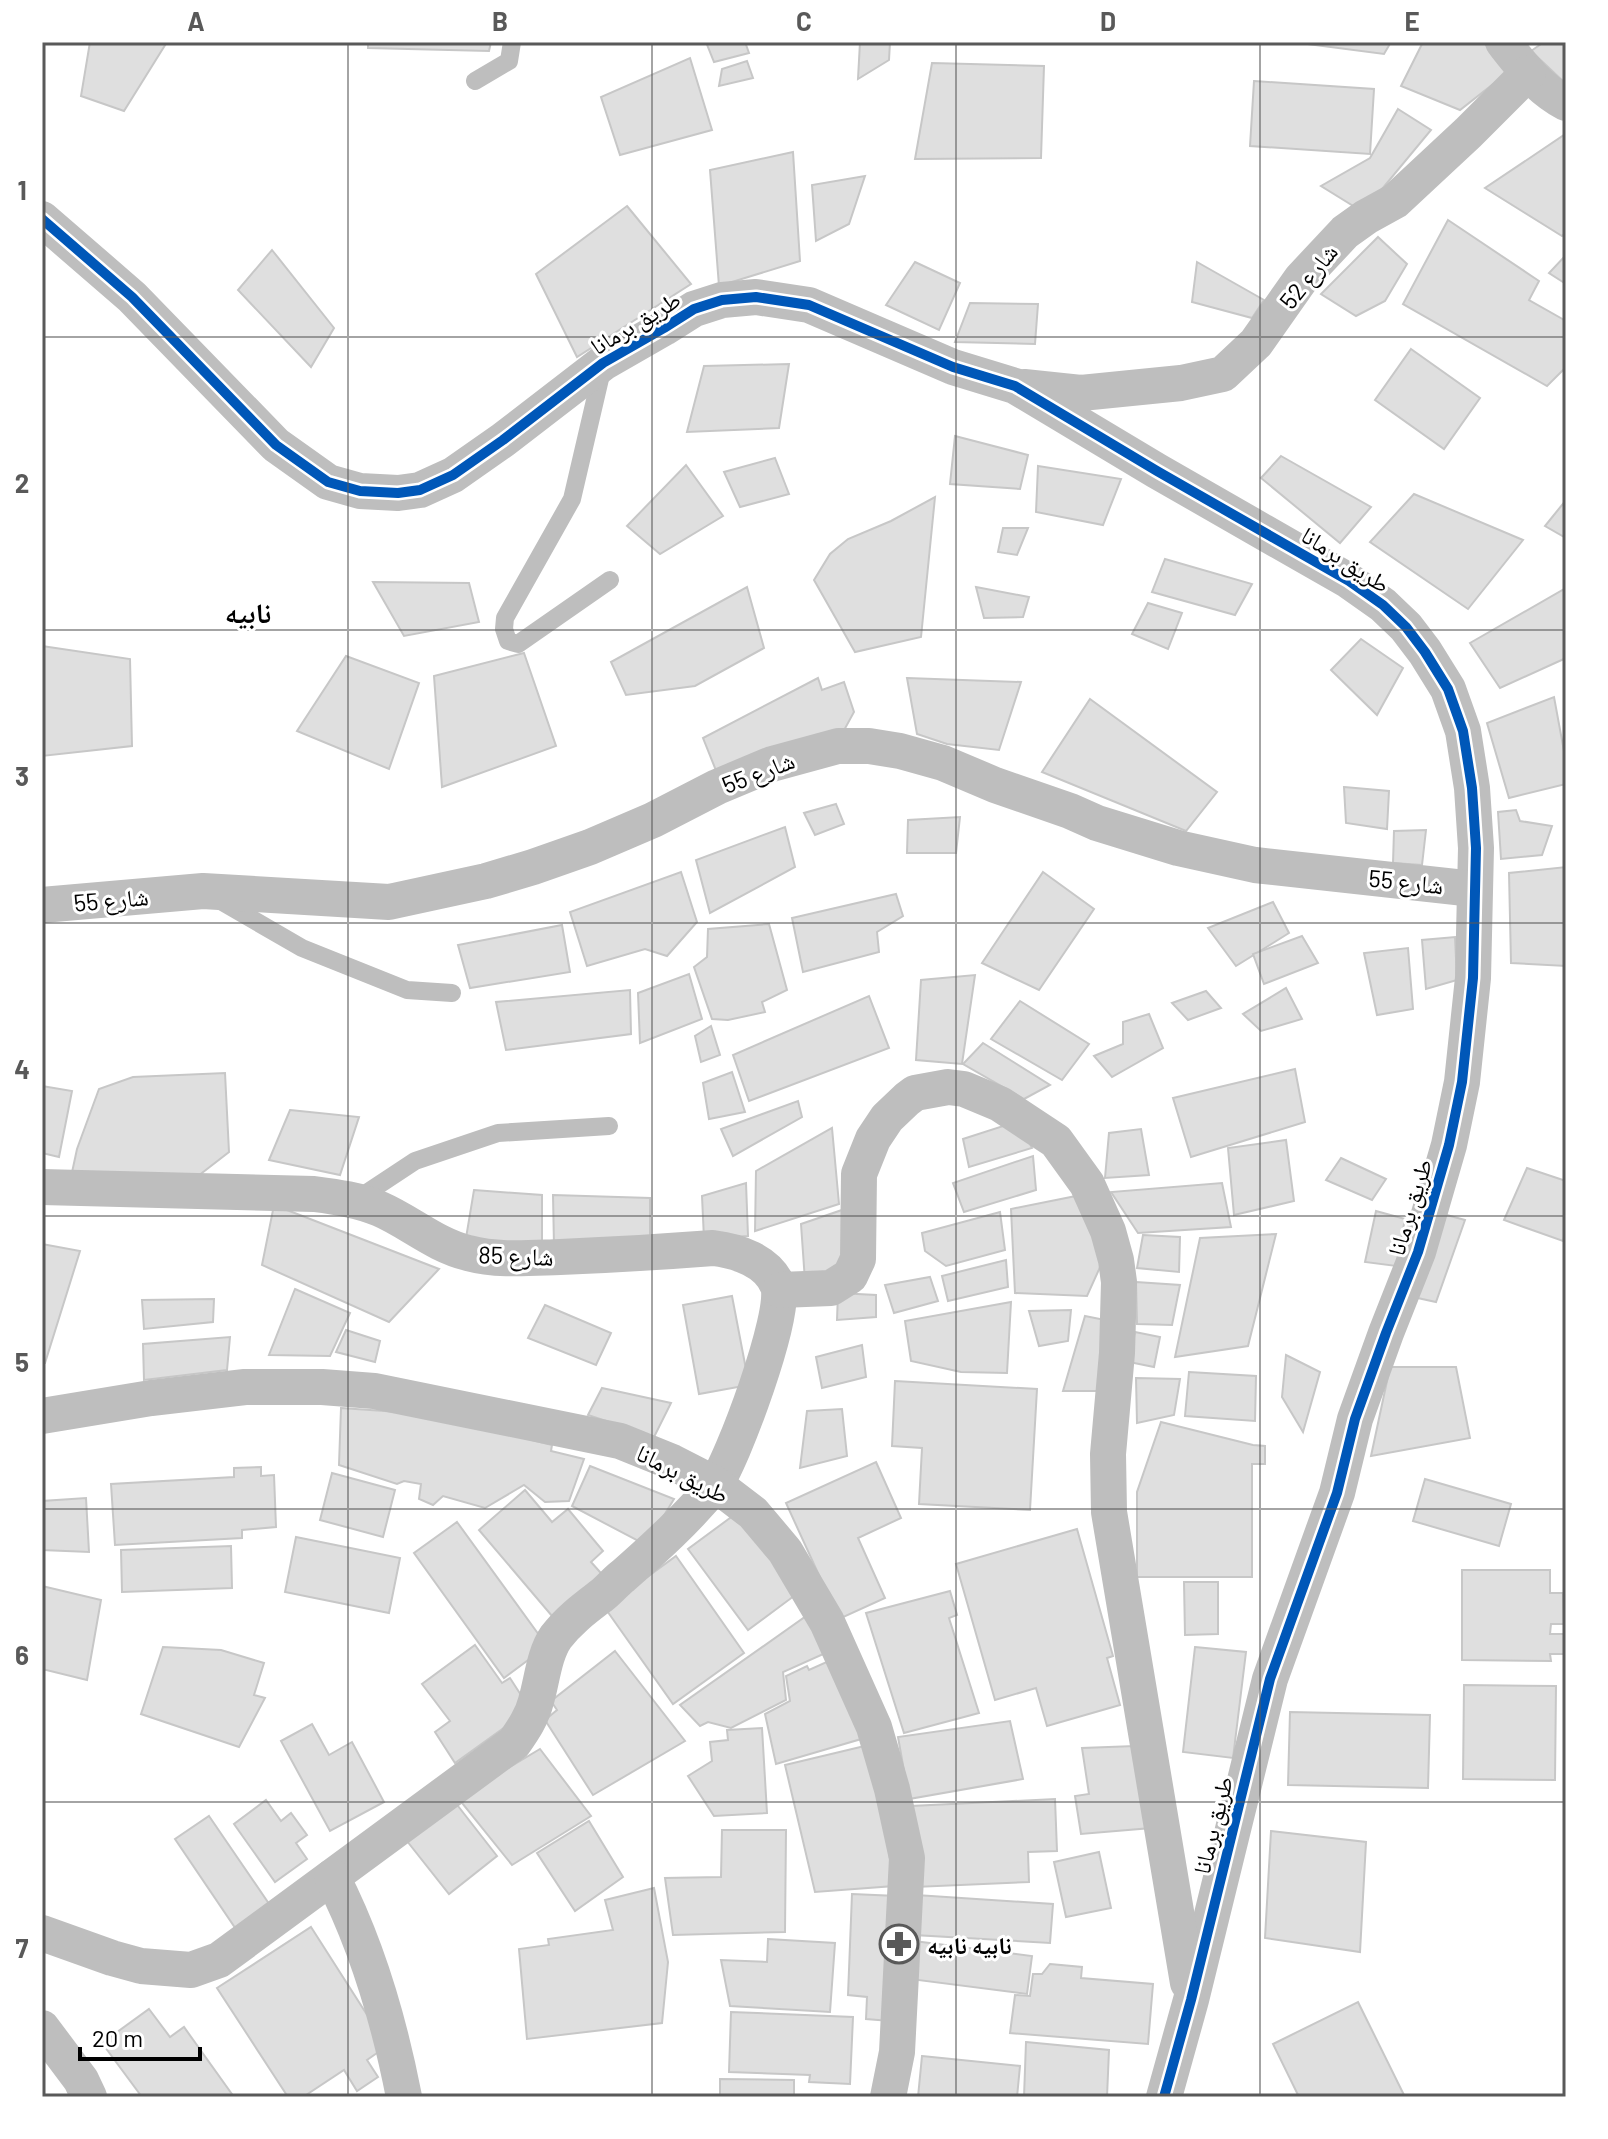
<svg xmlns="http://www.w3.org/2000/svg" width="1608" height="2139" viewBox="0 0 1608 2139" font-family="Barlow,'Noto Naskh Arabic',sans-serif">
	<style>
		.building { fill: #dfdfdf; stroke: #c7c7c7; stroke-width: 2 }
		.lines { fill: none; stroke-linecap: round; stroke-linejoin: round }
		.lane { stroke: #bebebe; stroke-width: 18 }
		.street { stroke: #bebebe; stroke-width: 36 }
		.cycleway-casing { stroke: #fff; stroke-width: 15 }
		.cycleway { stroke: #0057b8; stroke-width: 10 }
		.grid { fill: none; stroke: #595959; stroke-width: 2; stroke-opacity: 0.55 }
		.labels { text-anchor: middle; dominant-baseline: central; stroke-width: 6; stroke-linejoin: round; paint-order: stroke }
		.street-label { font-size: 24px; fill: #000; stroke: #fff }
		.poi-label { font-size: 24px; font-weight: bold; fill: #000; stroke: #fff; text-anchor: start }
		.quarter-label { font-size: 28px; font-weight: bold; fill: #000; stroke: #fff }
		.neatline { fill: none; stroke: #595959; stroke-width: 3 }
		.grid-label { font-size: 26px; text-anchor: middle; font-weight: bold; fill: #595959 }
	</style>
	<rect width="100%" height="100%" fill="#fff"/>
	<g class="building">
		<path d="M90 42H167L124 111 81 96Z"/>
		<path d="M368 42H491L489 51 368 48Z"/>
		<path d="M706 42H745L749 53 714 62Z"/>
		<path d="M860 42H890L889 60 858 79Z"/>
		<path d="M1292 42H1391L1384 54Z"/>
		<path d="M1423 42H1483L1511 70 1460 110 1401 86Z"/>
		<path d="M1544 42H1566V84L1531 51Z"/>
		<path d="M690 58 712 130 620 155 601 97Z"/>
		<path d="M747 61 753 78 719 86 722 69Z"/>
		<path d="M932 63 1044 66 1041 158 915 159Z"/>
		<path d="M1254 81 1374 89 1370 154 1250 146Z"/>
		<path d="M1398 109 1431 130 1363 212 1321 186 1370 158Z"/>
		<path d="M1564 135 1566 136V232L1562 236 1485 188Z"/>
		<path d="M793 152 800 261 719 286 710 170Z"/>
		<path d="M865 176 849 224 816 241 812 185Z"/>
		<path d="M627 206 691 284 577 357 536 274Z"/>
		<path d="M1448 220 1539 281 1529 300 1566 321V367L1547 386 1403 304Z"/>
		<path d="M1378 237 1407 264 1385 301 1356 316 1321 294Z"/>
		<path d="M272 250 334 328 311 367 238 290Z"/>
		<path d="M1566 255V284L1549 273Z"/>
		<path d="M915 262 960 283 939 330 886 305Z"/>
		<path d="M1197 262 1264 300 1252 318 1192 302Z"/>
		<path d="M970 303 1038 304 1035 344 955 342Z"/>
		<path d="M1411 349 1480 398 1444 449 1375 400Z"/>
		<path d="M789 364 779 428 687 432 704 366Z"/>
		<path d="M955 436 1028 455 1020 489 950 484Z"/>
		<path d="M1281 456 1371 507 1340 543 1261 478Z"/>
		<path d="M775 458 789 494 740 507 724 472Z"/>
		<path d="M686 465 723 516 660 554 627 526Z"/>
		<path d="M1038 466 1121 479 1103 525 1036 512Z"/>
		<path d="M1414 494 1523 540 1468 609 1370 542Z"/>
		<path d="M935 497 921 637 855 652 814 580 830 554 848 539 891 521Z"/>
		<path d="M1566 500V538L1545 526Z"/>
		<path d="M1003 528H1028L1017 555 998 552Z"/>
		<path d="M1165 559 1252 584 1235 615 1152 592Z"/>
		<path d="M373 582 469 583 479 622 404 636Z"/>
		<path d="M747 587 764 648 695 686 626 695 611 662Z"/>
		<path d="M976 587 1029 597 1023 617 984 618Z"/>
		<path d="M1566 588V658L1500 688 1470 643Z"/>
		<path d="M1148 603 1182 613 1168 649 1132 634Z"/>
		<path d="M1361 639 1403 668 1377 715 1331 670Z"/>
		<path d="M42 646 130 659 132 746 42 756Z"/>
		<path d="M524 653 556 746 442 787 434 676Z"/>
		<path d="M346 656 419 683 389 769 297 731Z"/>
		<path d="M818 678 822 690 844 682 854 712 842 734 717 773 703 738Z"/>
		<path d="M907 678 1021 682 999 750 947 744 917 734Z"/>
		<path d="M1554 697 1566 762V784L1509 798 1487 723Z"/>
		<path d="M1090 699 1217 792 1186 831 1042 772Z"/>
		<path d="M1344 787 1389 791 1387 829 1346 823Z"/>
		<path d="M836 804 844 824 815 835 804 813Z"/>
		<path d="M1516 810 1520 821 1552 826 1542 855 1501 859 1498 812Z"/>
		<path d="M960 817 956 853H907L908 820Z"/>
		<path d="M785 827 795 867 710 913 696 860Z"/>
		<path d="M1426 830 1422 865 1393 863 1394 831Z"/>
		<path d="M1566 867V966L1511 963 1509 873Z"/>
		<path d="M681 872 697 922 667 956 645 949 587 966 570 912Z"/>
		<path d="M1043 872 1094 909 1039 990 982 963Z"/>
		<path d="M896 894 903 916 877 932 879 952 803 972 792 918Z"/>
		<path d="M1273 902 1289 933 1236 966 1208 928Z"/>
		<path d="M769 924 787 990 762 1002 765 1012 728 1020 712 1019 694 967 707 957 708 929Z"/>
		<path d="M562 925 570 972 470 988 458 945Z"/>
		<path d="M1302 936 1318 963 1264 984 1253 954Z"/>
		<path d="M1455 937 1457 980 1426 989 1422 940Z"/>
		<path d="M1408 948 1413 1009 1377 1015 1364 953Z"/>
		<path d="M689 974 702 1019 640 1043 638 993Z"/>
		<path d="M975 975 962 1064 916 1060 921 980Z"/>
		<path d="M1286 988 1302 1019 1261 1031 1243 1014Z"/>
		<path d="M630 990 631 1034 506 1050 496 1002Z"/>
		<path d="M1206 991 1221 1008 1188 1020 1172 1003Z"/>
		<path d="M869 996 889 1048 749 1101 733 1055Z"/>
		<path d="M1020 1001 1089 1044 1062 1080 991 1039Z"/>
		<path d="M1149 1014 1163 1048 1112 1077 1094 1056 1123 1044V1022Z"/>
		<path d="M711 1026 720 1055 701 1062 695 1036Z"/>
		<path d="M983 1043 1050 1085 1024 1099 963 1064Z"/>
		<path d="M1295 1069 1305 1122 1191 1157 1173 1098Z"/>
		<path d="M732 1072 745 1112 709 1119 703 1083Z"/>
		<path d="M225 1073 229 1152 189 1183 71 1177 77 1149 99 1089 133 1077Z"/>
		<path d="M42 1086 72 1091 59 1157 42 1153Z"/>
		<path d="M798 1101 802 1117 733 1156 721 1129Z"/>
		<path d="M290 1110 359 1117 340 1175 269 1160Z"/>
		<path d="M1019 1121 1032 1148 969 1167 963 1139Z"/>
		<path d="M832 1128 839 1204 755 1231 756 1171Z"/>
		<path d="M1141 1129 1149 1175 1105 1178 1109 1133Z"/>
		<path d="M1286 1140 1294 1201 1234 1215 1228 1148Z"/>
		<path d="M1033 1156 1036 1190 964 1212 953 1183Z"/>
		<path d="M1341 1158 1386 1179 1372 1200 1326 1180Z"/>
		<path d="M1527 1168 1566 1181V1229L1563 1241 1504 1220Z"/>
		<path d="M746 1183 748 1236 704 1239 702 1196Z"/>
		<path d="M1222 1183 1231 1227 1138 1233 1111 1192Z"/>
		<path d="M474 1190 542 1195V1247L465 1244Z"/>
		<path d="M1086 1194 1101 1265 1087 1296 1015 1293 1011 1209Z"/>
		<path d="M553 1195 650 1198V1243L554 1246Z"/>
		<path d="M274 1205 439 1269 389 1322 262 1265Z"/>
		<path d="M842 1210 845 1274 805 1281 801 1224Z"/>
		<path d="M1376 1211 1405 1219 1396 1266 1365 1262Z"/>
		<path d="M1000 1212 1005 1250 946 1266 925 1251 922 1233Z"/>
		<path d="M1443 1214 1465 1220 1436 1302 1413 1297Z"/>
		<path d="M1276 1234 1248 1346 1175 1357 1200 1238Z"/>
		<path d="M1143 1235 1180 1237 1179 1272 1137 1268Z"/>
		<path d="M42 1244 80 1251 45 1363H42Z"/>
		<path d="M1006 1260 1008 1287 948 1301 942 1276Z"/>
		<path d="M930 1277 938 1301 894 1313 885 1285Z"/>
		<path d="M1136 1282 1180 1285 1172 1325 1137 1324Z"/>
		<path d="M295 1289 350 1313 330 1356 269 1355Z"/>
		<path d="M838 1293 876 1295V1317L837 1320Z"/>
		<path d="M732 1296 749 1385 699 1394 683 1305Z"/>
		<path d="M214 1299 213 1322 144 1329 142 1300Z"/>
		<path d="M1011 1302 1007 1373 961 1372 911 1361 905 1321Z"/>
		<path d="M545 1305 611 1333 596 1365 528 1338Z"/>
		<path d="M1071 1310 1068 1341 1039 1346 1029 1311Z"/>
		<path d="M1085 1316 1110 1321 1101 1391H1063Z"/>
		<path d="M346 1330 380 1341 375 1362 336 1352Z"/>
		<path d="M1135 1332 1160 1337 1154 1367 1129 1362Z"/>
		<path d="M230 1337 227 1370 144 1380 143 1344Z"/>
		<path d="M862 1345 866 1377 822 1388 816 1357Z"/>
		<path d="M1286 1355 1320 1372 1303 1432 1282 1397Z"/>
		<path d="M1390 1367H1456L1470 1438 1371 1456Z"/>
		<path d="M1189 1372 1256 1376 1255 1421 1185 1416Z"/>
		<path d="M1136 1378 1180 1379 1174 1415 1137 1423Z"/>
		<path d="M895 1381 1037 1389 1030 1510 919 1504 922 1448 892 1446Z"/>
		<path d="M602 1388 671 1403 654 1437 588 1415Z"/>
		<path d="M341 1408 428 1414 552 1445 551 1451 584 1459 569 1501 545 1502 524 1485 485 1508 443 1496 433 1505 419 1499 421 1484 404 1481 397 1484 339 1465Z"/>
		<path d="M842 1409 847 1456 800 1468 807 1411Z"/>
		<path d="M1161 1422 1253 1445 1265 1446V1464H1252V1577H1137V1492Z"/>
		<path d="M876 1462 901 1518 858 1538 885 1598 839 1619 786 1503Z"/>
		<path d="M590 1466 674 1499 646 1545 572 1506Z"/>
		<path d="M261 1467V1476L274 1475 276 1527 242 1530V1538L115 1545 111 1484 234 1477V1468Z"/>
		<path d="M332 1473 395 1490 383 1537 320 1520Z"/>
		<path d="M1425 1479 1511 1504 1499 1546 1413 1521Z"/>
		<path d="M525 1490 552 1522 568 1509 603 1551 591 1562 608 1581 558 1623 479 1530Z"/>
		<path d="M86 1498 89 1552 42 1550V1501Z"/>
		<path d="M734 1515 786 1572 794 1596 748 1630 688 1549Z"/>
		<path d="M457 1522 547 1646 504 1678 414 1553Z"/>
		<path d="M1077 1529 1113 1656 1107 1658 1120 1705 1047 1726 1036 1688 995 1700 956 1564Z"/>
		<path d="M296 1537 400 1558 389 1613 285 1592Z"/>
		<path d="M231 1546 232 1588 122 1592 121 1550Z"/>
		<path d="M676 1556 744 1653 673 1704 605 1608Z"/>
		<path d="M1462 1570H1550V1593H1563L1564 1624H1551L1550 1634H1566V1654H1550L1551 1661 1462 1660Z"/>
		<path d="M1184 1582H1218V1634L1185 1635Z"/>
		<path d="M42 1586 101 1600 87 1680 42 1669Z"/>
		<path d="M950 1591 957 1615 949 1618 979 1713 904 1733 866 1613Z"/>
		<path d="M809 1614 830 1651 783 1672 786 1700 731 1728 708 1722 700 1726 680 1705Z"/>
		<path d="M475 1645 502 1683 510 1678 530 1709 455 1763 435 1732 450 1721 422 1684Z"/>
		<path d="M163 1647 221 1650 264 1663 254 1695 265 1698 239 1747 141 1714Z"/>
		<path d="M1195 1647 1246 1652 1233 1758 1183 1752Z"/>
		<path d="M615 1651 685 1741 593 1795 545 1720 557 1710 551 1701Z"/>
		<path d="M831 1660 868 1737 776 1764 765 1714 790 1701 786 1676 807 1666 809 1670Z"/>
		<path d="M1464 1685 1556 1686 1555 1780 1463 1779Z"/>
		<path d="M1290 1712 1430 1715 1428 1788 1288 1785Z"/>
		<path d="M1010 1721 1023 1779 909 1799 898 1737Z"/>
		<path d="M312 1724 329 1755 352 1742 384 1802 330 1831 281 1741Z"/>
		<path d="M762 1728 767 1813 714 1816 688 1776 712 1761 710 1742 728 1740 727 1730Z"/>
		<path d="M873 1744 894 1886 815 1892 785 1765Z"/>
		<path d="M1135 1746 1151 1828 1081 1834 1075 1796 1089 1794 1082 1748Z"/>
		<path d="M540 1749 591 1816 512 1865 458 1798Z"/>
		<path d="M451 1797 497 1856 449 1894 403 1836Z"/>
		<path d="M1055 1799 1057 1851 1028 1852 1029 1882 915 1887 911 1806Z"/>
		<path d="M266 1800 281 1821 291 1813 307 1835 296 1843 307 1859 275 1882 234 1824Z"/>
		<path d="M209 1816 276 1914 242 1938 175 1839Z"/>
		<path d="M589 1821 623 1877 575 1911 537 1853Z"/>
		<path d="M722 1830H786L785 1932 673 1935 665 1878 721 1877Z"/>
		<path d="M1271 1831 1366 1842 1360 1952 1265 1938Z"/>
		<path d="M1099 1852 1111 1908 1066 1917 1054 1862Z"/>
		<path d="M654 1888 668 1962 662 2023 527 2039 519 1949 549 1945 548 1939 613 1930 605 1900Z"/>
		<path d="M852 1894 897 1896 890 2021 866 2019 867 1997 848 1995Z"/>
		<path d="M916 1895 1053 1904 1050 1943 914 1935Z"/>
		<path d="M311 1927 387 2046 367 2060 378 2077 357 2091 344 2070 303 2097H288L217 1988Z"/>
		<path d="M768 1939 835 1943 830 2012 730 2006 721 1960 767 1962Z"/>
		<path d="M914 1941 1032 1956 1027 1994 910 1979Z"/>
		<path d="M1050 1964 1082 1967 1081 1978 1153 1984 1148 2044 1010 2033 1015 1995 1030 1996 1033 1974H1042Z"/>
		<path d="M1358 2002 1405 2097H1299L1273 2044Z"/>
		<path d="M149 2009 170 2037 184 2027 234 2097H142L102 2043Z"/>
		<path d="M731 2012 853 2017 850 2084 809 2082 810 2075 729 2072Z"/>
		<path d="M1026 2042 1109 2050 1107 2097H1024Z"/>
		<path d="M922 2056 1020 2066 1017 2097H918Z"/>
		<path d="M720 2079 794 2080V2097H720Z"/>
	</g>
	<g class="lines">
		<g class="lane">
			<path d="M475 81 509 61 512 42"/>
			<path d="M603 366 572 499 505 618 504 629 508 641 518 644 610 580"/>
			<path d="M219 900 302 948 407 990 452 993"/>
			<path d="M356 1200 415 1161 498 1133 609 1126"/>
		</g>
		<g class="street">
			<path d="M1503 42C1521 65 1539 89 1566 103"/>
			<path d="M42 219 132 297 276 445 328 482 360 491 398 493 420 490 453 475 503 440 603 363 664 328 694 309 722 300 756 297 809 305 953 367 1015 386 1157 471 1349 581 1383 605 1406 627 1425 652 1448 689 1463 731 1472 788 1476 848 1473 978 1462 1082 1449 1145 1418 1252 1386 1333 1355 1419 1337 1493 1270 1679 1191 2000 1164 2097"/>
			<path d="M1024 387 1081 393 1181 383 1223 374 1256 343 1301 279 1345 232 1366 217 1395 201 1468 133 1528 73"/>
			<path d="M42 905 203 891 389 902 486 881 533 867 590 847 653 820 717 787 772 764 838 746H869L900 751 943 763 995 785 1070 811 1097 823 1178 848 1255 865 1474 889"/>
			<path d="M42 1187 314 1194C337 1197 359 1200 380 1209 410 1222 435 1245 468 1253 498 1261 529 1258 560 1257 611 1255 662 1252 713 1248 738 1251 768 1261 778 1286 788 1311 732 1463 714 1486 687 1519 655 1548 623 1576 615 1582 609 1590 601 1596 584 1609 569 1620 556 1637 544 1654 542 1681 536 1701 532 1717 523 1730 514 1743L219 1960 191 1970 141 1966 112 1958 42 1933"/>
			<path d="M780 1290 831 1288 850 1276 858 1259 859 1174 873 1139 887 1118 907 1099 915 1093 948 1087 964 1089 1000 1104 1056 1141 1087 1184 1108 1231 1116 1260 1119 1282 1117 1353 1108 1454 1109 1512 1188 1983"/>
			<path d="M42 1416 151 1398 245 1387H322L374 1391 620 1441 672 1462 715 1484 753 1513 785 1551 827 1622 874 1727 892 1789 907 1858 897 2052 888 2097"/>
			<path d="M332 1877C368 1947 389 2020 404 2097"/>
			<path d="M42 2028 81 2080 89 2097"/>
		</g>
		<g class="cycleway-casing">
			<path id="cycleway" d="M42 219 132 297 276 445 328 482 360 491 398 493 420 490 453 475 503 440 603 363 664 328 694 309 722 300 756 297 809 305 953 367 1015 386 1157 471 1349 581 1383 605 1406 627 1425 652 1448 689 1463 731 1472 788 1476 848 1473 978 1462 1082 1449 1145 1418 1252 1386 1333 1355 1419 1337 1493 1270 1679 1191 2000 1164 2097"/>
		</g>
		<use href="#cycleway" class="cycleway"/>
	</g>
	<path class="grid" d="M348 42V2097M652 42V2097M956 42V2097M1260 42V2097M42 337H1566M42 630H1566M42 923H1566M42 1216H1566M42 1509H1566M42 1802H1566"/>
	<defs>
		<g id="pharmacy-ring" transform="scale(2)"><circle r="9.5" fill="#fff" stroke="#595959" stroke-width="1.5"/><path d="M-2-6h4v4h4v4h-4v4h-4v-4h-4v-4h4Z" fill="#595959"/></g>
	</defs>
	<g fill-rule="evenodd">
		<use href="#pharmacy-ring" x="899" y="1944"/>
	</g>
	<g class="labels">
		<g class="street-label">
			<text transform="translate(1308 276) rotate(-51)">شارع 52</text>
			<text transform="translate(635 322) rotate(-31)">طريق برمانا</text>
			<text transform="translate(1346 559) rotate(33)">طريق برمانا</text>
			<text transform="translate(758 772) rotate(-21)">شارع 55</text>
			<text transform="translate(1406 881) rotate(6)">شارع 55</text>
			<text transform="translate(111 899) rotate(-5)">شارع 55</text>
			<text transform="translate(1409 1207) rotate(-73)">طريق برمانا</text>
			<text transform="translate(516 1255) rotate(2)">شارع 85</text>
			<text transform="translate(683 1473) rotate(27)">طريق برمانا</text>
			<text transform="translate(1212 1825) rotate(-76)">طريق برمانا</text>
		</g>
		<g class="poi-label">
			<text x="927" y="1944">نابيه نابيه</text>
		</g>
		<g class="quarter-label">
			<text x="248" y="612">نابيه</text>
		</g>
	</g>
	<rect width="1608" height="2139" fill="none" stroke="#ffffff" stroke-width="88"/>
	<path d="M80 2047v12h120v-12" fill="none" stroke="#000000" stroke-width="4"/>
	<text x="92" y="2047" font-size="24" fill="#000000" stroke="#ffffff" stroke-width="6" paint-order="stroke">20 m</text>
	<rect x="44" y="44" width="1520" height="2051" class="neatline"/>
	<g class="grid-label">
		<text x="196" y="31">A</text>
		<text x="500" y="31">B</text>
		<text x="804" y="31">C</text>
		<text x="1108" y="31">D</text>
		<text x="1412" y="31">E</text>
		<text x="22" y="200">1</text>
		<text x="22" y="493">2</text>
		<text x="22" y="786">3</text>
		<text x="22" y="1079">4</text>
		<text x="22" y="1372">5</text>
		<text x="22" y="1665">6</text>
		<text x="22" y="1958">7</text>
	</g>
</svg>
